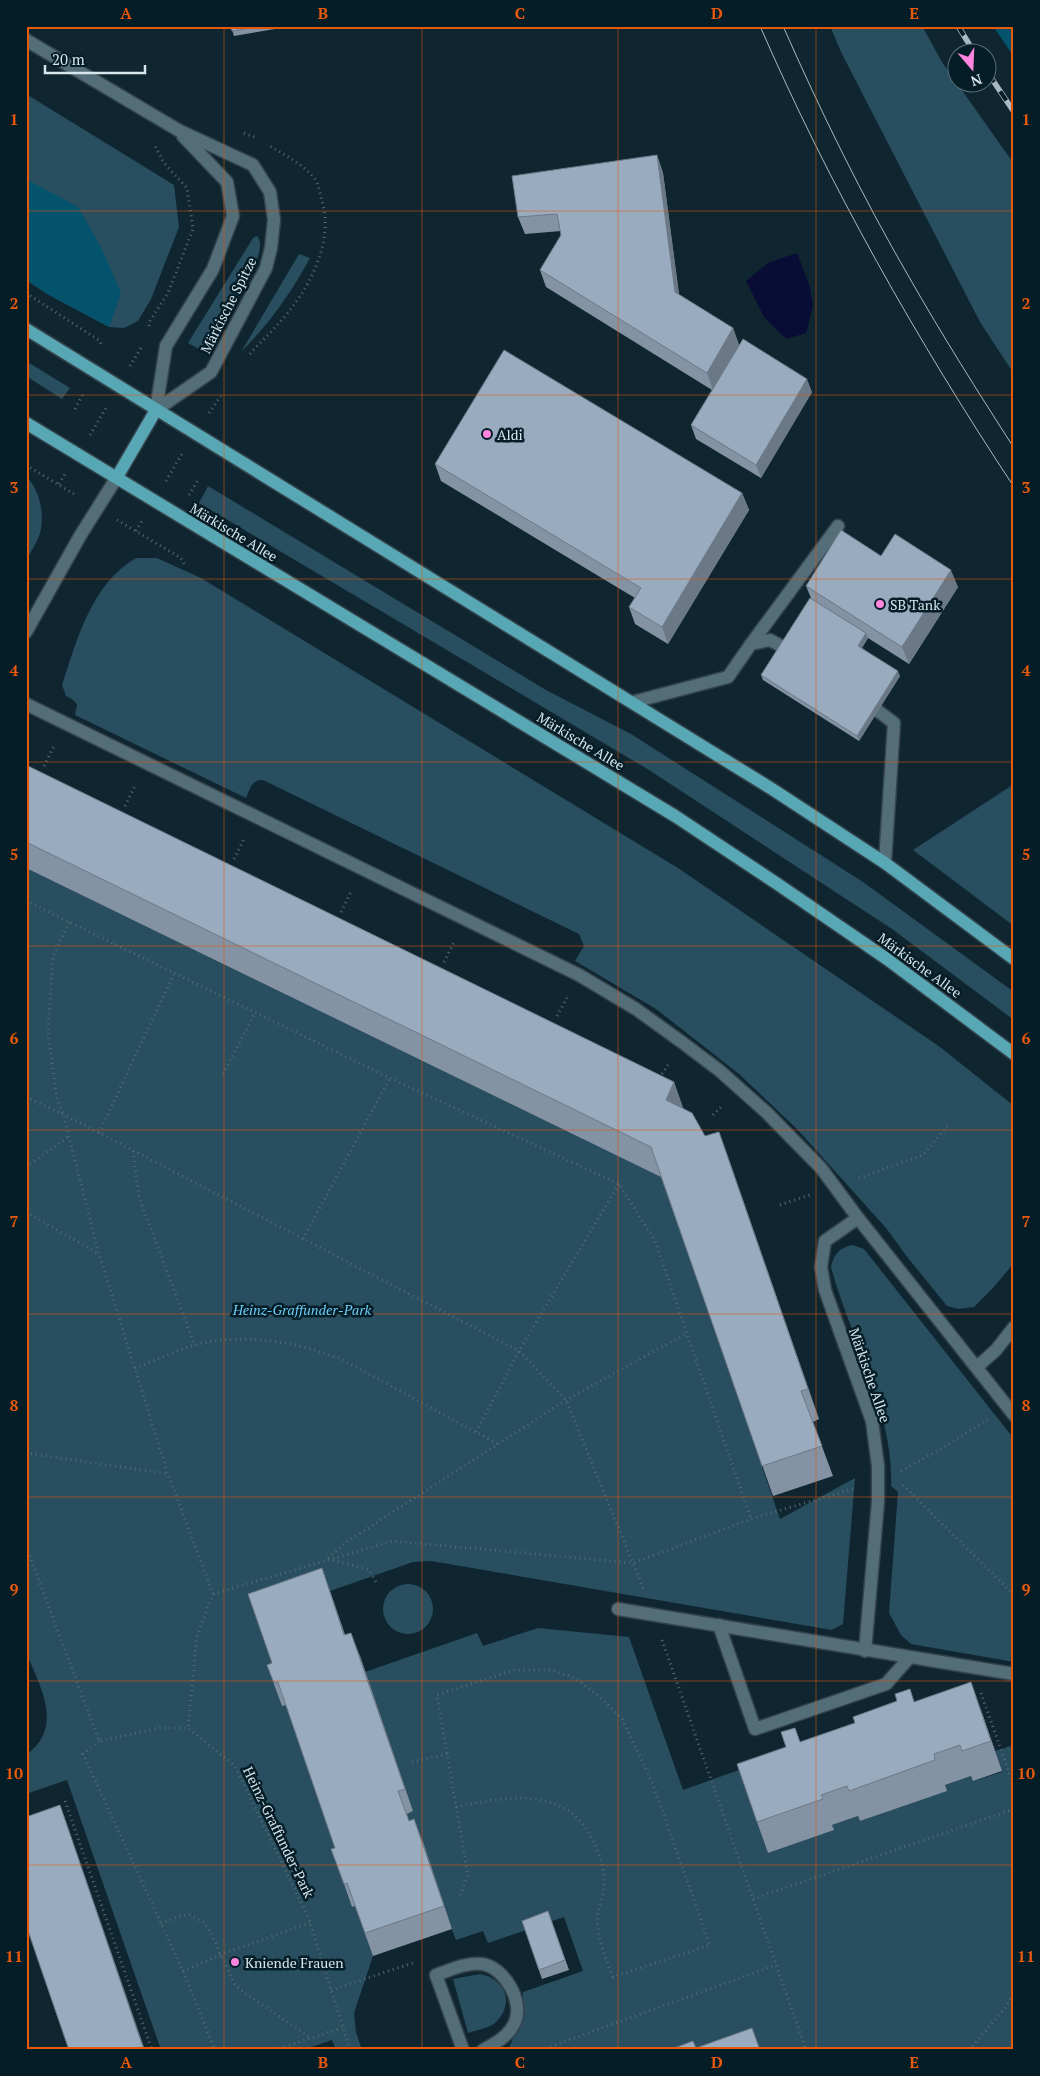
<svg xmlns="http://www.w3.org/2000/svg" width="1040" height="2076" viewBox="0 0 1040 2076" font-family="'PT Serif',serif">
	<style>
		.green { fill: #284e5f }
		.forest { fill: #03536d }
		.water { fill: #090c35 }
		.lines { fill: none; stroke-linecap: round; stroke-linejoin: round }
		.lane-casing { stroke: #34424b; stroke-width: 15 }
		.street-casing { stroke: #34424b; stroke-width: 15 }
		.primary-casing { stroke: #34424b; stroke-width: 15 }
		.path { stroke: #556973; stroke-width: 3; stroke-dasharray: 1 4; stroke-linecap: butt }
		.lane { stroke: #536d79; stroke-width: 12 }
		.street { stroke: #536d79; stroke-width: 12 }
		.primary { stroke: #58a7b4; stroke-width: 12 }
		.tram { stroke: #a9b9c1; stroke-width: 1 }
		.rail-casing { stroke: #a9b9c1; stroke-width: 5.5 }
		.rail { stroke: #051d27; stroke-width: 4; stroke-dasharray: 11; stroke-linecap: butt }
		.wall { fill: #8493a4 }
		.shaded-wall { fill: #6b7886 }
		.building { fill: #99abbf; stroke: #6b7886 }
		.grid { fill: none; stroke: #e8590c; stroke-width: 1; stroke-opacity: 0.55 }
		.poi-dot { fill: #ff85de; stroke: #051d27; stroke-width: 2 }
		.labels { text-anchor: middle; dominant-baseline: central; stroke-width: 5; stroke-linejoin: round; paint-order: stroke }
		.street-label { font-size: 14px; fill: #d7e5ec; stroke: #051d27 }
		.poi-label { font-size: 14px; fill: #d7e5ec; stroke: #051d27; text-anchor: start }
		.park-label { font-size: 14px; font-style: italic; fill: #6bcdf7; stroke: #051d27 }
		.neatline { fill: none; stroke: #e8590c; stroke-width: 2 }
		.grid-label { font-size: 16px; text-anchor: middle; font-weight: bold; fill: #e8590c }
	</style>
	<rect width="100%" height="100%" fill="#0f2631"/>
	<g class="green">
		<path d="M830 26H922L942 62 1014 164V374L980 322 841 52Z"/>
		<path d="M26 94 174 185 179 227 151 299 138 321 124 328 109 327 49 295 26 280Z"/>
		<path d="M257 236C274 252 215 334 205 352L188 343 253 238Z"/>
		<path d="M299 254 310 258C291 293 269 324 241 352Z"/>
		<path d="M26 361 70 388 62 399 26 376Z"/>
		<path d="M26 476C40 490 46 517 39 536 36 544 30 553 26 561Z"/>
		<path d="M208 486 546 690 631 734 863 882 1014 992V1020L892 929 649 770 199 503Z"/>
		<path d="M136 558H157L201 578 678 868 940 1047 1014 1106V1263L993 1288 974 1307 959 1309 947 1306 908 1258 886 1228 797 1129 739 1074 656 1009 575 961 584 946 579 934 263 780C252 779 250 789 246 798L75 715 77 704 72 699 66 696 62 685C77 640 91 584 136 558Z"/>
		<path d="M1014 784V926L913 850Z"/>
		<path d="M26 868 662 1177 780 1519 855 1478 843 1624 832 1630 431 1561 413 1562 330 1591 287 1705 344 1871 352 1907 356 1906 373 1956 354 2013 356 2032 362 2050H336L332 2040 303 2050H161L67 1780 26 1794V1755C65 1727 40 1687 26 1652Z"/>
		<path d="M852 1245 864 1249 1014 1439V1662L911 1644 901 1635 889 1613 898 1492 891 1486C894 1411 850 1338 831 1267 834 1254 839 1248 852 1245Z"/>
		<circle cx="408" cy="1609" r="25"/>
		<path d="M538 1628 629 1637 683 1790 739 1770 768 1853 833 1830 832 1825 858 1816 860 1821 946 1790 945 1785 971 1776 974 1781 1002 1772 995 1751 1014 1745V2050H508C517 2029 524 2015 523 1992L583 1971 564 1917 488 1943 483 1931 456 1940 407 1814 413 1811 365 1672 477 1633 483 1646Z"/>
		<path d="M480 1974C504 1978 515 2002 497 2021 491 2028 477 2030 468 2033L453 1979Z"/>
	</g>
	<g class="forest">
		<path d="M993 26H1014V57Z"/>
		<path d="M26 179 78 207 101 247 121 293 109 327 49 295 26 280Z"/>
	</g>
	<path class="water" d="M797 253 810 287 813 306 806 333 786 339 764 317 746 281 768 263Z"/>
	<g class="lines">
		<g class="lane-casing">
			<g id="lane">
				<path d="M751 644 838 526"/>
				<path d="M633 702 728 677 751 644 770 640 783 647"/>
				<path d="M878 711 894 723 885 863"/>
				<path d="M719 1625 755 1729 886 1684 909 1658"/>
			</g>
		</g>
		<g class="street-casing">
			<g id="street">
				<path d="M26 40 178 130 253 165 270 192 274 220 271 248 266 268 211 372 156 410"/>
				<path d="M156 410 166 346 213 269 233 216 227 182 183 136"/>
				<path d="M26 632 80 536 117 477"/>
				<path d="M26 704 579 975 636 1009 683 1043 720 1071 766 1112 821 1168 858 1218 1014 1415"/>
				<path d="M858 1218 825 1241 821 1267 825 1290 872 1421 878 1466V1502L865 1651"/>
				<path d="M977 1367 996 1350 1014 1327"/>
				<path d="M618 1609 1014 1674"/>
				<path d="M463 2050 436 1975C450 1970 467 1962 482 1964 504 1967 524 2001 515 2022 509 2036 496 2043 483 2050"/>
			</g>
		</g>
		<g class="primary-casing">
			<g id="primary">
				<path d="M26 329 772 789 885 863 1014 959"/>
				<path d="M26 423 675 816 776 883 887 959 1014 1054"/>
				<path d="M117 477 156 410"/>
			</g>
		</g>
		<g class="path">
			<path d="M244 133 257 138"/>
			<path d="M26 293 100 341 102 347"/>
			<path d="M149 326 150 321 168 293 193 229 187 188 164 163 154 144"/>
			<path d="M250 354C259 343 270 334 279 323 307 293 335 243 322 201 320 194 319 185 315 179 303 164 285 155 268 145"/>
			<path d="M130 366 141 348"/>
			<path d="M75 409 83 394"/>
			<path d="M209 413 221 396"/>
			<path d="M90 435 107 406"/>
			<path d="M26 465 77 496"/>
			<path d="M166 481 183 452"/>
			<path d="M59 484 65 474"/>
			<path d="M189 495 198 480"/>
			<path d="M117 520 181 558 184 564"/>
			<path d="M136 531 142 521"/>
			<path d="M44 766 55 744"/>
			<path d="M125 806 136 784"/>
			<path d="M234 859 245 837"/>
			<path d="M26 901 390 1078 619 1184 655 1241 751 1519"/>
			<path d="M341 912 352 890"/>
			<path d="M69 922 53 957 48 1033 57 1099 63 1114 99 1254 168 1474 213 1594 197 1636 188 1728"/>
			<path d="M444 962 455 940"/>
			<path d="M557 1016 568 996"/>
			<path d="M223 1074 255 1013"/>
			<path d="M662 1074 670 1062"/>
			<path d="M26 1097 63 1114 519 1351 566 1400 644 1590"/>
			<path d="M713 1115 723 1105"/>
			<path d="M99 1133 174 974"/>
			<path d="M133 1151 139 1197 195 1346"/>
			<path d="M26 1167 69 1136"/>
			<path d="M859 1178 923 1155 950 1123"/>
			<path d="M780 1205 813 1194"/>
			<path d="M26 1212 99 1254"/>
			<path d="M303 1239 390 1078"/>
			<path d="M135 1368C159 1359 189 1344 214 1341 258 1335 301 1344 341 1359L498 1444"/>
			<path d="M476 1432 519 1351 619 1184"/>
			<path d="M26 1453 168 1474"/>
			<path d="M901 1471 948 1445 988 1419"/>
			<path d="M903 1485 1014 1595"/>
			<path d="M26 1546 99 1741 160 1728H188L235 1766 309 1919 350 2050"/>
			<path d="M328 1558 345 1543 566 1400 687 1333"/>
			<path d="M328 1559 369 1570 378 1585"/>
			<path d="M213 1594 393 1541 633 1563 751 1519 856 1488"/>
			<path d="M662 1640 806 2050"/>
			<path d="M981 1693 1014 1787"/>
			<path d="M99 1741 83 1754 183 1971 215 2050"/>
			<path d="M412 1762 447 1754"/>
			<path d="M65 1801 152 2050"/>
			<path d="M456 1807C504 1797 562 1785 590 1835 598 1849 604 1865 604 1882 605 1892 600 1902 598 1911 595 1935 605 1956 613 1977L710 1945 652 1782 622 1719 602 1699 577 1679 551 1670H514L437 1695 468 1876 459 1899"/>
			<path d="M753 1899 1014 1809"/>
			<path d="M161 1924 179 1916 190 1915 203 1922 210 1931 235 1985 246 1994 311 2038"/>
			<path d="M183 1971 222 1954 310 1923"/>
			<path d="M331 1990 416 1962"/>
			<path d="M275 2050 342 2028"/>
			<path d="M541 2050 776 1965"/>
			<path d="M969 2050 1005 2008 1014 1993"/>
		</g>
		<use href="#lane" class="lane"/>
		<use href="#street" class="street"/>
		<use href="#primary" class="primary"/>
		<g class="tram">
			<path d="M760 26C830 187 917 340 1014 487"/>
			<path d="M783 26C821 112 862 196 909 277 942 335 978 392 1014 448"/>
		</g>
		<g class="rail-casing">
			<g id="rail">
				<path d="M958 26 974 52"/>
				<path d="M988 73 1014 112"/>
			</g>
		</g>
		<use href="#rail" class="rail"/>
	</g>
	<g class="wall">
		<path d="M231 26H293L234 36Z"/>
		<path d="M657 155 663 173 679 295 733 328 739 345 812 392 761 478 696 439 691 425 712 390 546 287 540 270 561 235V231L525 234 518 217Z"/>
		<path d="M435 464 742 493 749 510 668 644 635 624 629 607 635 598 441 481Z"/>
		<path d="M881 556 958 587 909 664 868 638 862 648 900 676 859 741 763 680 761 675 811 598 806 586Z"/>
		<path d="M26 765 674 1082 683 1109 705 1136 719 1132 819 1419 813 1422 833 1476 773 1496 661 1177 26 868Z"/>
		<path d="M330 1591 345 1635 360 1656 413 1811 407 1814 409 1821 423 1842 452 1929 373 1956 355 1906 352 1907 344 1884 335 1848 286 1705 282 1706 267 1665 272 1663Z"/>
		<path d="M914 1702 982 1713 1002 1771 973 1781 971 1776 945 1785 947 1791 860 1821 858 1816 832 1825 834 1830 768 1853 757 1822 786 1747Z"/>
		<path d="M548 1911 569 1970 542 1979 522 1921Z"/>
	</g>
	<g class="shaded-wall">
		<path d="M657 155 663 173 681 309 675 292Z"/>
		<path d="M733 328 739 345 713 390 707 373Z"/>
		<path d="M807 379 812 392 761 478 756 465Z"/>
		<path d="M742 493 749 510 668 644 662 627Z"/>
		<path d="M951 570 958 587 909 664 902 647Z"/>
		<path d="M866 633 868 638 860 650 858 646Z"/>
		<path d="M898 671 900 676 859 741 857 736Z"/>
		<path d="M674 1082 685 1113 666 1100Z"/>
		<path d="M719 1132 730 1162 819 1419 808 1389Z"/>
		<path d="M322 1568 330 1591 353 1658 344 1635Z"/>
		<path d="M351 1633 360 1656 413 1811 405 1789Z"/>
		<path d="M971 1682 982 1713 1002 1771 991 1741Z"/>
		<path d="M60 1805 70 1833 145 2050H144Z"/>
		<path d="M414 1819 423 1842 452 1929 444 1906Z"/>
	</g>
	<g class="building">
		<path d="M231 26H262L232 31Z"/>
		<path d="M657 155 675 292 733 328 707 373 540 270 561 235 557 214 518 217 512 176Z"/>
		<path d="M743 339 807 379 756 465 691 425Z"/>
		<path d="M504 350 742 493 662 627 629 607 641 588 435 464Z"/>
		<path d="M841 530 881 556 895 534 951 570 902 647 806 586Z"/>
		<path d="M810 598 866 633 858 646 898 671 857 736 761 675Z"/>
		<path d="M26 765 674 1082 666 1100 692 1113 705 1136 719 1132 808 1389 801 1391 822 1446 762 1466 651 1147 26 842Z"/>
		<path d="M322 1568 344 1635 351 1633 405 1789 398 1791 409 1821 414 1819 444 1906 365 1933 347 1883 344 1884 331 1849 335 1848 278 1682 274 1683 267 1665 272 1663 248 1594Z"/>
		<path d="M971 1682 991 1741 962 1751 960 1745 934 1754 935 1760 849 1791 847 1786 821 1795 823 1799 757 1822 737 1764 786 1747 781 1732 795 1728 800 1742 855 1723 853 1717 897 1701 895 1694 910 1689 914 1702Z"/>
		<path d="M60 1805 144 2050H69L26 1925V1817Z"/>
		<path d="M548 1911 565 1960 539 1970 522 1921Z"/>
		<path d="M752 2028 760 2050H669L693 2041 696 2048Z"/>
	</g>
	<path class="grid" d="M224 26V2050M422 26V2050M618 26V2050M816 26V2050M26 211H1014M26 395H1014M26 579H1014M26 762H1014M26 946H1014M26 1130H1014M26 1314H1014M26 1497H1014M26 1681H1014M26 1865H1014"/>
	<g class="poi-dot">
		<circle cx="487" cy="434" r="5"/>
		<circle cx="880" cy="604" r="5"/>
		<circle cx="235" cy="1962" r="5"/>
	</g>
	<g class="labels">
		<g class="street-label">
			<text transform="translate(228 305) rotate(-63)">Märkische Spitze</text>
			<text transform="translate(234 532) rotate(31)">Märkische Allee</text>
			<text transform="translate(581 741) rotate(31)">Märkische Allee</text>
			<text transform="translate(920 965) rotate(36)">Märkische Allee</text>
			<text transform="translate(870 1375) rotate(71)">Märkische Allee</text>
			<text transform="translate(279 1832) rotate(64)">Heinz-Graffunder-Park</text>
		</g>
		<g class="poi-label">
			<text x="497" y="434">Aldi</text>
			<text x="890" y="604">SB Tank</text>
			<text x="245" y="1962">Kniende Frauen</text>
		</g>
		<g class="park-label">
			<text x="302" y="1309">Heinz-Graffunder-Park</text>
		</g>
	</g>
	<rect width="1040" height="2076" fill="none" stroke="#051d27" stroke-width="55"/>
	<g transform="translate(972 68) rotate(161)"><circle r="24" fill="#051d27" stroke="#596d76"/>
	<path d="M0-4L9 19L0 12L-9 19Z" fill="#ff85de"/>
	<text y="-8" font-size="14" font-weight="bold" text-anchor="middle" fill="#d7e5ec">N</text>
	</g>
	<path d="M45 65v8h100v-8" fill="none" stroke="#d7e5ec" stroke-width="2.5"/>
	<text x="52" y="65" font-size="15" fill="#d7e5ec" stroke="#051d27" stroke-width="4" paint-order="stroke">20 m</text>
	<rect x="28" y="28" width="984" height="2020" class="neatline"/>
	<g class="grid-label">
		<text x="126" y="19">A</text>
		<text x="323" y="19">B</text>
		<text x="520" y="19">C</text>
		<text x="717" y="19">D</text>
		<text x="914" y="19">E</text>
		<text x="14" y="125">1</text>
		<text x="1026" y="125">1</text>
		<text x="14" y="309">2</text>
		<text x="1026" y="309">2</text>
		<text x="14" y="493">3</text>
		<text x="1026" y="493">3</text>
		<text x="14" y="676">4</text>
		<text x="1026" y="676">4</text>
		<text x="14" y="860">5</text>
		<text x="1026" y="860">5</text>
		<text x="14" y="1044">6</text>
		<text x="1026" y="1044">6</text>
		<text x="14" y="1227">7</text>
		<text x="1026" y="1227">7</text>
		<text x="14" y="1411">8</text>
		<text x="1026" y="1411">8</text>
		<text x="14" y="1595">9</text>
		<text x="1026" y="1595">9</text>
		<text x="14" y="1779">10</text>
		<text x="1026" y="1779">10</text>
		<text x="14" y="1962">11</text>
		<text x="1026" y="1962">11</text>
		<text x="126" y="2068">A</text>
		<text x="323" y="2068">B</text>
		<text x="520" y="2068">C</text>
		<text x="717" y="2068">D</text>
		<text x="914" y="2068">E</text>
	</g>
</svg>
